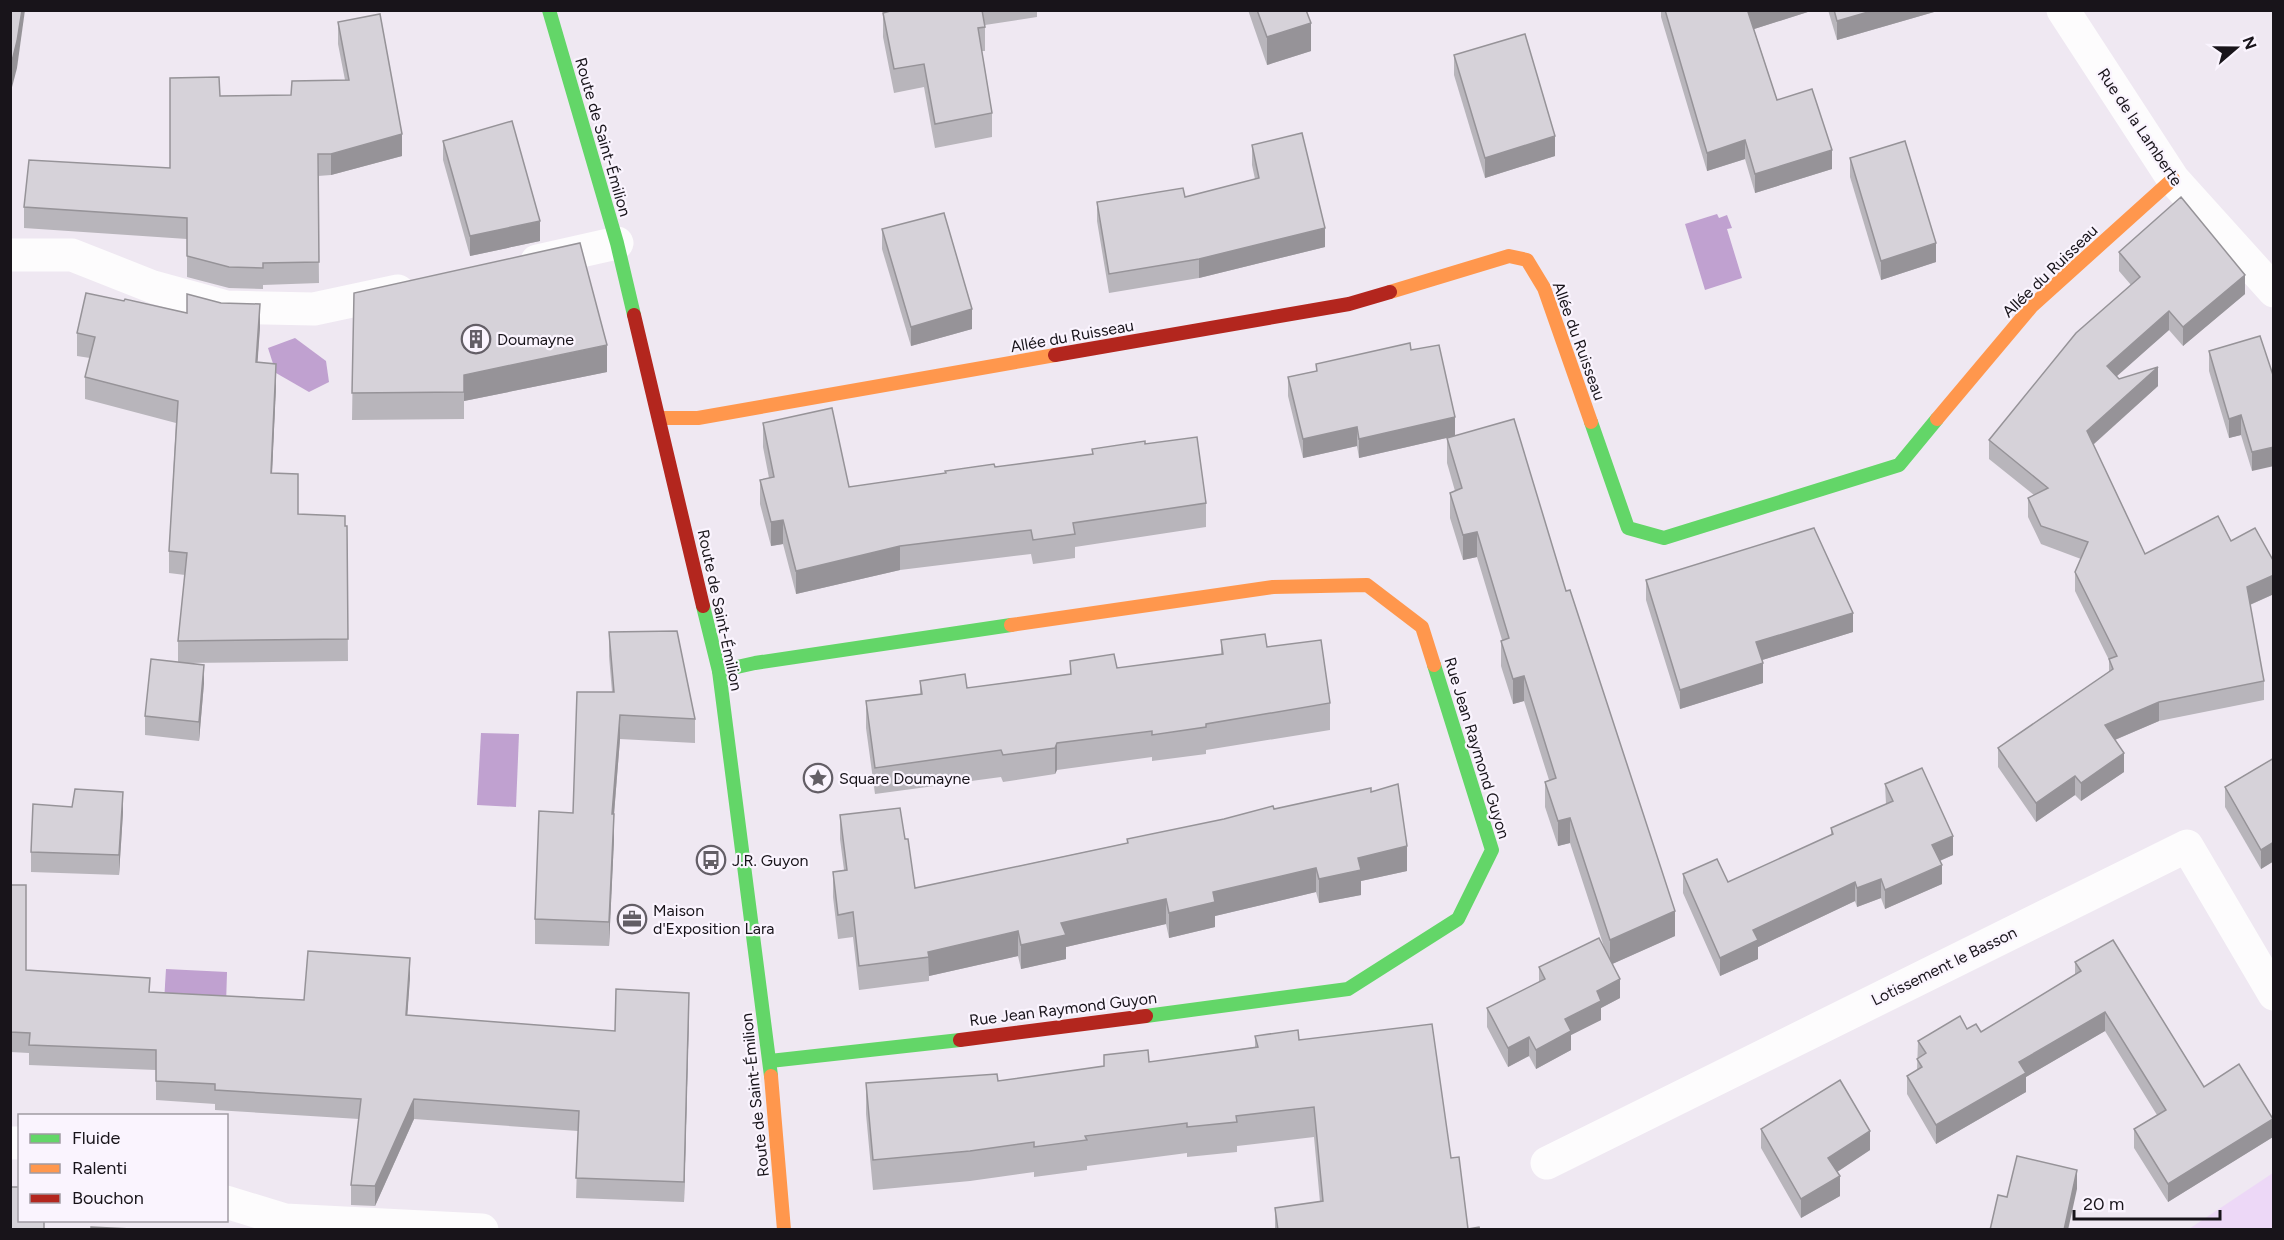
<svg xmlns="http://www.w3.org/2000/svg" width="2284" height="1240" viewBox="0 0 2284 1240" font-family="Figtree,sans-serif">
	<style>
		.green { fill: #edd8f7 }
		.water { fill: #c0a1d0 }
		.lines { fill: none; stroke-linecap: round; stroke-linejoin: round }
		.street { stroke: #fdfcfd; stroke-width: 33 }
		.fast { stroke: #63d668; stroke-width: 14 }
		.slow { stroke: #ff974d; stroke-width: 14 }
		.jam { stroke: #b3261e; stroke-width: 14 }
		.wall { fill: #b8b5bb }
		.shaded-wall { fill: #969398 }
		.building { fill: #d6d2d9; stroke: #969398; stroke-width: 1.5 }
		.labels { text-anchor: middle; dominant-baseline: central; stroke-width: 4.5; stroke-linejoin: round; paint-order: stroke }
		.street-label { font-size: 16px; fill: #18141a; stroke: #faf4fe }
		.poi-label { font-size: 16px; fill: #18141a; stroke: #faf4fe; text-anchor: start }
	</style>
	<rect width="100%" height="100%" fill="#efe8f2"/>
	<path class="green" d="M2273 1173V1229H2189Z"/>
	<g class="water">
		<path d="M1717 214 1719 218 1727 215 1732 228 1727 229 1742 278 1705 290 1685 224Z"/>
		<path d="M295 338 326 361 329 382 309 392 276 373 268 348Z"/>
		<path d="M481 733 519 734 516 807 477 805Z"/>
		<path d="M166 969 227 972 226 1005 164 1002Z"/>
	</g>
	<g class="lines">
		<g class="street">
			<path d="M2063 10 2173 179 2274 291"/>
			<path d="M10 255H72L153 287 226 307 314 309 398 291"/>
			<path d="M537 261 617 243"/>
			<path d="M10 1143H20"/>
			<path d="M1547 1163 2187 846 2274 994"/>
			<path d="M226 1202 285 1220 482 1230"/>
		</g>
		<g class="fast">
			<path d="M549 10 617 243 634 315"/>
			<path d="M1591 422 1628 528 1664 538 1899 465 1937 419"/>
			<path d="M703 606 719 671 771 1076"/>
			<path d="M719 671 755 663 1011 625"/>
			<path d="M1146 1016 1348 989 1458 919 1492 850 1434 665"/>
			<path d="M770 1061 960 1040"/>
		</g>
		<g class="slow">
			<path d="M1390 292 1509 256 1527 260 1544 288 1591 422"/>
			<path d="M659 418H698L1055 355"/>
			<path d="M1937 419 2032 306 2173 179"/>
			<path d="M1011 625 1273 587 1367 585 1422 627 1434 665"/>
			<path d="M771 1076 784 1230"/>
		</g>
		<g class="jam">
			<path d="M634 315 703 606"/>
			<path d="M1055 355 1349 304 1390 292"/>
			<path d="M960 1040 1146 1016"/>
		</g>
	</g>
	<g class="wall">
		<path d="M894 10H1037V17L985 25V51H982L992 113V137L935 148 924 87 894 93 883 37V13Z"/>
		<path d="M1248 10H1306L1311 51 1267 65Z"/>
		<path d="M1661 10H1814L1754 29 1777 100 1832 169 1755 193 1745 159 1707 171 1661 17Z"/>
		<path d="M1828 10H1941L1837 40Z"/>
		<path d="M338 22 402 156 331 175 318 176 319 283 263 285V289L229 288 187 277V239L24 228V207L170 168 220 96 291 95 345 80 338 44Z"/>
		<path d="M1454 55 1555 156 1485 178 1454 75Z"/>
		<path d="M443 141 540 241 470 256 443 160Z"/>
		<path d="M1252 145 1325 247 1199 278 1109 293 1097 221V202L1185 197 1255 179 1252 165Z"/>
		<path d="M1850 158 1936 262 1881 280 1850 177Z"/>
		<path d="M882 229 972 329 911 346 882 249Z"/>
		<path d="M2119 252 2245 294 2183 346 2169 330 2116 376 2119 379 2158 386 2093 445 2145 554 2231 541 2274 562V594L2250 605 2264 681V700L2159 721 2115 740 2124 772 2081 801 2075 795 2036 822 1998 767V748L2109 672V660L2075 591V572L2081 559 2041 544 2028 517V498L2034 495 1989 459V440L2131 285 2119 271Z"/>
		<path d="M354 293 607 372 464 401V419L352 420Z"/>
		<path d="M124 301 260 327 257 363 276 386 272 473 298 514 347 526 348 661 185 663 204 683 199 741 145 735V716L178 662V641L185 575 169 573V551L176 423 85 399V377L90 358 77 356V333Z"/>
		<path d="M1411 350 1455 436 1359 458 1357 446 1303 458 1288 396V377L1316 371V364Z"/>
		<path d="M2209 351 2274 378 2252 471 2241 435 2229 438 2209 371Z"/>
		<path d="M763 423 849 487 1092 454V449L1145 444 1206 503V527L1075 547V558L1033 564 1031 554 900 570 796 594 783 544 771 546 760 504V480L769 478 763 447Z"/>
		<path d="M1447 438 1566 591 1675 936 1612 964 1620 998 1601 1008V1020L1571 1035V1050L1536 1069 1529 1056 1508 1067 1487 1027V1008L1539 982V967L1604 947 1570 843 1558 846 1545 807V782L1549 780 1524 701 1513 704 1501 666V641L1502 640 1477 557 1463 560 1450 518V493L1455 491 1447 463Z"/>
		<path d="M1646 580 1853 632 1762 660 1763 683 1680 709 1646 600Z"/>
		<path d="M609 632 695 719V743L620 739 614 814V839L609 946 535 944V919L573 813 612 692 609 656Z"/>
		<path d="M1221 640 1267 647 1330 703V730L1206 750V754L1152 761V757L1057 770 1055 774 1003 782 1001 777 875 794 866 728V701L920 694V681L967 688 1070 674V661L1117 668 1221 654Z"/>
		<path d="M2274 758V861L2261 869 2225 807V787Z"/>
		<path d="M1885 784 1953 855 1940 861 1942 884 1885 909 1881 898 1857 907 1855 901 1758 947V959L1720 976 1683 893V874L1728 882 1831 835V828L1886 804Z"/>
		<path d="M1371 792 1407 871 1361 881V895L1319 903 1316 892 1215 916V927L1169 938 1166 924 1066 947V959L1021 969 1018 956 929 976V981L859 990 853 937 838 939 833 897V872L844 870 840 839V815L905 839 915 888 1127 843V839L1274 809Z"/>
		<path d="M123 812 119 875 31 872V852Z"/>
		<path d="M10 885 26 970 150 992 304 1000 410 977 407 1015 615 1031 689 1012 684 1202 576 1198 578 1131 414 1119 375 1206 351 1205V1185L359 1119 215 1110V1104L156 1100V1070L29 1065V1053L10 1052Z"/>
		<path d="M2075 962 2204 1087 2273 1137 2168 1202 2134 1148V1129L2157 1115 2105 1031 2026 1077V1092L1936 1144 1907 1094V1076L1917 1070 1918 1041 1967 1029 1981 1032 2075 975Z"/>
		<path d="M1255 1036 1299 1040 1451 1158 1468 1229 1480 1230H1275V1208L1320 1202 1314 1137 1237 1146V1152L1187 1157V1153L1087 1166V1170L1034 1177V1172L970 1181 873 1190 866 1114V1083L998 1081 1104 1066V1055L1149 1062 1255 1047Z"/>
		<path d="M1761 1129 1870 1150 1837 1172 1840 1196 1801 1218 1761 1148Z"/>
	</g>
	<g class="shaded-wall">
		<path d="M22 10H25L17 68 10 95V69Z"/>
		<path d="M1753 10H1814L1748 31V12Z"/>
		<path d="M1875 10H1941L1837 40V21Z"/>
		<path d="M1311 23V51L1267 65V37Z"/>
		<path d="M402 134V156L331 175V154Z"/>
		<path d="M1555 136V156L1485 178V158Z"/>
		<path d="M1745 140V159L1707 171V153Z"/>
		<path d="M1832 150V169L1755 193V174Z"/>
		<path d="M540 221V241L470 256V236Z"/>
		<path d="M1325 228V247L1199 278V259Z"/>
		<path d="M1936 243V262L1881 280V261Z"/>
		<path d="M2245 275V294L2183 346V327Z"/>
		<path d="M260 304V327L256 385V362Z"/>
		<path d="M972 309V329L911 346V327Z"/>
		<path d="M2169 311V330L2107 385V366Z"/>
		<path d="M607 345V372L464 401V375Z"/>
		<path d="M276 364V386L271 495V473Z"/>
		<path d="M2158 367V386L2087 450V431Z"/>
		<path d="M2241 415V435L2229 438V419Z"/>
		<path d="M1455 417V436L1359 458V439Z"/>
		<path d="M1357 427V446L1303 458V439Z"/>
		<path d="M2274 447V466L2252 471V452Z"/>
		<path d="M783 520V544L771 546V522Z"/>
		<path d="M1477 532V557L1463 560V535Z"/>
		<path d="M900 546V570L796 594V571Z"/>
		<path d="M2274 575V594L2247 606V587Z"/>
		<path d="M1853 613V632L1756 662V642Z"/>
		<path d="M1763 663V683L1680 709V690Z"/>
		<path d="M204 665V683L199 741V722Z"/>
		<path d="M1524 676V701L1513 704V679Z"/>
		<path d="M2159 702V721L2105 744V725Z"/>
		<path d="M620 715V739L612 839V814Z"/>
		<path d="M1057 743V770L1055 774V748Z"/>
		<path d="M2124 753V772L2081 801V783Z"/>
		<path d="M2075 776V795L2036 822V803Z"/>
		<path d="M123 792V812L119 875V855Z"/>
		<path d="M614 815V839L609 946V922Z"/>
		<path d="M1570 818V843L1558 846V821Z"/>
		<path d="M1953 836V855L1932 864V845Z"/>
		<path d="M2274 842V861L2261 869V850Z"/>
		<path d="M1407 846V871L1361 881V895L1319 903V879L1358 858Z"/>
		<path d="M1942 865V884L1885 909V890Z"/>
		<path d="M1316 868V892L1215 916V927L1169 938V913L1213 892Z"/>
		<path d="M1881 879V898L1857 907V888Z"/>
		<path d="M1855 882V901L1758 947V959L1720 976V958L1753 930Z"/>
		<path d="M1166 899V924L1066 947V959L1021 969V945L1061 923Z"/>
		<path d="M1675 911V936L1610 965V940Z"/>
		<path d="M1018 931V956L929 976 928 952Z"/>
		<path d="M410 958V977L406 1035V1015Z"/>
		<path d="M1620 979V998L1601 1008V1020L1571 1035V1050L1536 1069V1050L1565 1019 1597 991Z"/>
		<path d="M689 993V1012L684 1202V1182Z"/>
		<path d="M2105 1012V1031L2026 1077V1092L1936 1144V1125L2019 1062Z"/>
		<path d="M1529 1037V1056L1508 1067V1048Z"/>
		<path d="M414 1099V1119L375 1206V1186Z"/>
		<path d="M2273 1119V1137L2168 1202V1184Z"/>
		<path d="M1870 1131V1150L1828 1178V1158Z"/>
		<path d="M2077 1170V1189L2068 1230H2064Z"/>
		<path d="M1840 1176V1196L1801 1218V1199Z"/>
	</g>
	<g class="building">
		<path d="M10 10H22L17 41 10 69Z"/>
		<path d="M894 10H982L985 27 978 28 992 113 935 124 924 64 894 69 883 13Z"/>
		<path d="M1257 10H1306L1311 23 1267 37Z"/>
		<path d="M1665 10H1753L1748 12 1777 100 1812 89 1832 150 1755 174 1745 140 1707 153Z"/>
		<path d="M1834 10H1875L1837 21Z"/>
		<path d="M380 14 402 134 331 154H318L319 262 263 263V268L229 267 187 256V218L24 207 29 160 170 168V78L219 77 220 96 291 95 292 81 349 80 338 22Z"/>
		<path d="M1525 34 1555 136 1485 158 1454 55Z"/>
		<path d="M512 121 540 221 470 236 443 141Z"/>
		<path d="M1302 133 1325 228 1199 259 1109 274 1097 202 1183 188 1185 197 1259 178 1252 145Z"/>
		<path d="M1905 141 1936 243 1881 261 1850 158Z"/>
		<path d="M2181 197 2245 275 2183 327 2169 311 2107 366 2119 379 2158 367 2087 431 2145 554 2218 516 2231 541 2255 528 2274 562V575L2247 587 2264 681 2159 702 2105 725 2124 753 2081 783 2075 776 2036 803 1998 748 2113 669 2109 659 2117 656 2075 572 2088 542 2041 526 2028 498 2048 488 1989 440 2076 333 2140 277 2119 252Z"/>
		<path d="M944 213 972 309 911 327 882 229Z"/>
		<path d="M580 243 607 345 464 375V392L352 393 354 293Z"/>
		<path d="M86 293 124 301 125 299 187 313V294L221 303 260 304 256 362 276 364 271 473 298 474V514L345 516V526H347L348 639 178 641 187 553 169 551 178 401 85 377 95 337 77 333Z"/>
		<path d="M2260 336 2274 378V447L2252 452 2241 415 2229 419 2209 351Z"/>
		<path d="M1410 343 1411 350 1439 345 1455 417 1359 439 1357 427 1303 439 1288 377 1317 371 1316 364Z"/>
		<path d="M832 408 849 487 946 473 945 471 994 464 995 467 1093 454 1092 449 1145 441V444L1197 437 1206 503 1073 523 1075 534 1033 540 1031 530 900 546 796 571 783 520 771 522 760 480 774 477 763 423Z"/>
		<path d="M1514 419 1566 591 1570 590 1675 911 1610 940 1570 818 1558 821 1545 782 1556 778 1524 676 1513 679 1501 641 1509 638 1477 532 1463 535 1450 493 1462 488 1447 438Z"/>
		<path d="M1814 528 1853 613 1756 642 1763 663 1680 690 1646 580Z"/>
		<path d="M677 631 695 719 620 715 612 814H614L609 922 535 919 539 811 573 813 577 692H614L609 632Z"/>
		<path d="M1265 634 1267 647 1321 640 1330 703 1206 724V727L1152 735V731L1057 743 1055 748 1003 755 1001 750 875 768 866 701 922 694 920 681 965 674 967 688 1071 674 1070 661 1114 654 1117 668 1223 654 1221 640Z"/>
		<path d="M151 659 204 665 199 722 145 716Z"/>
		<path d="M2274 758V842L2261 850 2225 787Z"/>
		<path d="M1922 768 1953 836 1932 845 1942 865 1885 890 1881 879 1857 888 1855 882 1753 930 1758 940 1720 958 1683 874 1717 859 1728 882 1833 834 1831 828 1893 801 1885 784Z"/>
		<path d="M1398 784 1407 846 1358 858 1361 870 1319 879 1316 868 1213 892 1215 902 1169 913 1166 899 1061 923 1066 935 1021 945 1018 931 928 952 929 957 859 966 853 912 838 915 833 872 847 870 840 815 900 808 905 839H908L915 888 1128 843 1127 839 1224 819 1273 806 1274 809 1371 788V792Z"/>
		<path d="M75 789 123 792 119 855 31 852 33 804 72 807Z"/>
		<path d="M10 885H26V970L150 978 149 992 304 1000 308 951 410 958 406 1015 615 1031 616 989 689 993 684 1182 576 1178 579 1111 414 1099 375 1186 351 1185 361 1099 215 1090V1084L156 1081V1050L29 1045 30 1033 10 1032Z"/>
		<path d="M1599 938 1620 979 1597 991 1601 1001 1565 1019 1571 1031 1536 1050 1529 1037 1508 1048 1487 1008 1545 979 1539 967Z"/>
		<path d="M2113 940 2204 1087 2239 1064 2273 1119 2168 1184 2134 1129 2166 1110 2105 1012 2019 1062 2026 1073 1936 1125 1907 1076 1922 1067 1917 1059 1926 1053 1918 1041 1960 1016 1967 1029 1976 1024 1981 1032 2081 971 2075 962Z"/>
		<path d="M1432 1024 1451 1158 1459 1157 1468 1229 1479 1227 1480 1230H1278L1275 1208 1323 1201 1314 1107 1236 1116 1237 1122 1187 1127V1123L1085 1136 1087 1140 1034 1147V1142L970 1151 873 1160 866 1083 997 1074 998 1081 1104 1066V1055L1148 1050 1149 1062 1258 1047 1255 1036 1298 1030 1299 1040Z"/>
		<path d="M1840 1080 1870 1131 1828 1158 1840 1176 1801 1199 1761 1129Z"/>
		<path d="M2017 1156 2077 1170 2064 1230H1990L1998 1195 2007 1197Z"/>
		<path d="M10 1187H20V1221H44V1230H10Z"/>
		<path d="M91 1227 131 1229V1230H91Z"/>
	</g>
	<defs>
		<g id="building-ring" transform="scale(1.5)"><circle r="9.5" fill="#faf4fe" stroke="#635e66" stroke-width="1.5"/><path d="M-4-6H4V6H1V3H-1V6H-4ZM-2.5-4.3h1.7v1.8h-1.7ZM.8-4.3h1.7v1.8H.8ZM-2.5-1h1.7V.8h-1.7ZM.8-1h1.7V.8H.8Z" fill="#635e66"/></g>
		<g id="sight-ring" transform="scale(1.5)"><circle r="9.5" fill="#faf4fe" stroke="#635e66" stroke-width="1.5"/><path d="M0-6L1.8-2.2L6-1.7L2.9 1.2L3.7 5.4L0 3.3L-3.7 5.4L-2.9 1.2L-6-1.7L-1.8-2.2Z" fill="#635e66"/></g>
		<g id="bus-ring" transform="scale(1.5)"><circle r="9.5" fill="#faf4fe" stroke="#635e66" stroke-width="1.5"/><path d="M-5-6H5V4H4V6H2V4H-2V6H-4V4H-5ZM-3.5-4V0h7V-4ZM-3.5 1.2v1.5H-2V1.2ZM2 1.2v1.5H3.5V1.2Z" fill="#635e66"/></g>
		<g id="office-ring" transform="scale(1.5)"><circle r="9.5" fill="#faf4fe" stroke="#635e66" stroke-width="1.5"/><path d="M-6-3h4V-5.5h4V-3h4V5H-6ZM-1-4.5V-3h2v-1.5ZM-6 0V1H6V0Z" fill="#635e66"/></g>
	</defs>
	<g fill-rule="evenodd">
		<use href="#building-ring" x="476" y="339"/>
		<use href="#sight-ring" x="818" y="778"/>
		<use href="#bus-ring" x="711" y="860"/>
		<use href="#office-ring" x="632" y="919"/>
	</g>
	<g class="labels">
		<g class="street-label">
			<text transform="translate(2140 127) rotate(56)">Rue de la Lamberte</text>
			<text transform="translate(603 137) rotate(74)">Route de Saint-Émilion</text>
			<text transform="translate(2050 271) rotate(-44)">Allée du Ruisseau</text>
			<text transform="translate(1072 336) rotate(-10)">Allée du Ruisseau</text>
			<text transform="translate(1579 341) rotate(70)">Allée du Ruisseau</text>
			<text transform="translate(720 610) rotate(78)">Route de Saint-Émilion</text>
			<text transform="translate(1477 748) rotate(73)">Rue Jean Raymond Guyon</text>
			<text transform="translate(1944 966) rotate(-26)">Lotissement le Basson</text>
			<text transform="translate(1063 1009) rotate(-7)">Rue Jean Raymond Guyon</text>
			<text transform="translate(755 1095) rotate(-96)">Route de Saint-Émilion</text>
		</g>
		<g class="poi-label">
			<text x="497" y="339">Doumayne</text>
			<text x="839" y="778">Square Doumayne</text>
			<text x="732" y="860">J.R. Guyon</text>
			<text x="653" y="910">Maison<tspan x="653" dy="18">d'Exposition Lara</tspan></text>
		</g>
	</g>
	<rect width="2284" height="1240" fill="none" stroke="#18141a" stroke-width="24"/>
	<rect x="18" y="1114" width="210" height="108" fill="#faf4fe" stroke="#a09aa3" stroke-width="1.5"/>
	<rect x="30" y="1134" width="30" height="9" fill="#63d668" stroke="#a09aa3" stroke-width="1.5"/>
	<text x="72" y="1144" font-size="18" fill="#18141a">Fluide</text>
	<rect x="30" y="1164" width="30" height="9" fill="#ff974d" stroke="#a09aa3" stroke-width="1.5"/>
	<text x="72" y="1174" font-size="18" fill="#18141a">Ralenti</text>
	<rect x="30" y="1194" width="30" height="9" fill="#b3261e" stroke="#a09aa3" stroke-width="1.5"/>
	<text x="72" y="1204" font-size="18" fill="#18141a">Bouchon</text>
	<g transform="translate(2236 48) rotate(70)" stroke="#faf4fe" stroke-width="4.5" paint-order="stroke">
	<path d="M0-4.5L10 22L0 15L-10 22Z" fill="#18141a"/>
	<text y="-9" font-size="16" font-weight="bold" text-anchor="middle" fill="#18141a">N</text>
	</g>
	<path d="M2074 1210v9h146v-9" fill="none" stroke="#18141a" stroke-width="3"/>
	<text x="2083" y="1210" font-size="18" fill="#18141a" stroke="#faf4fe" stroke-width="4.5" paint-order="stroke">20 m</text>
</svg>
